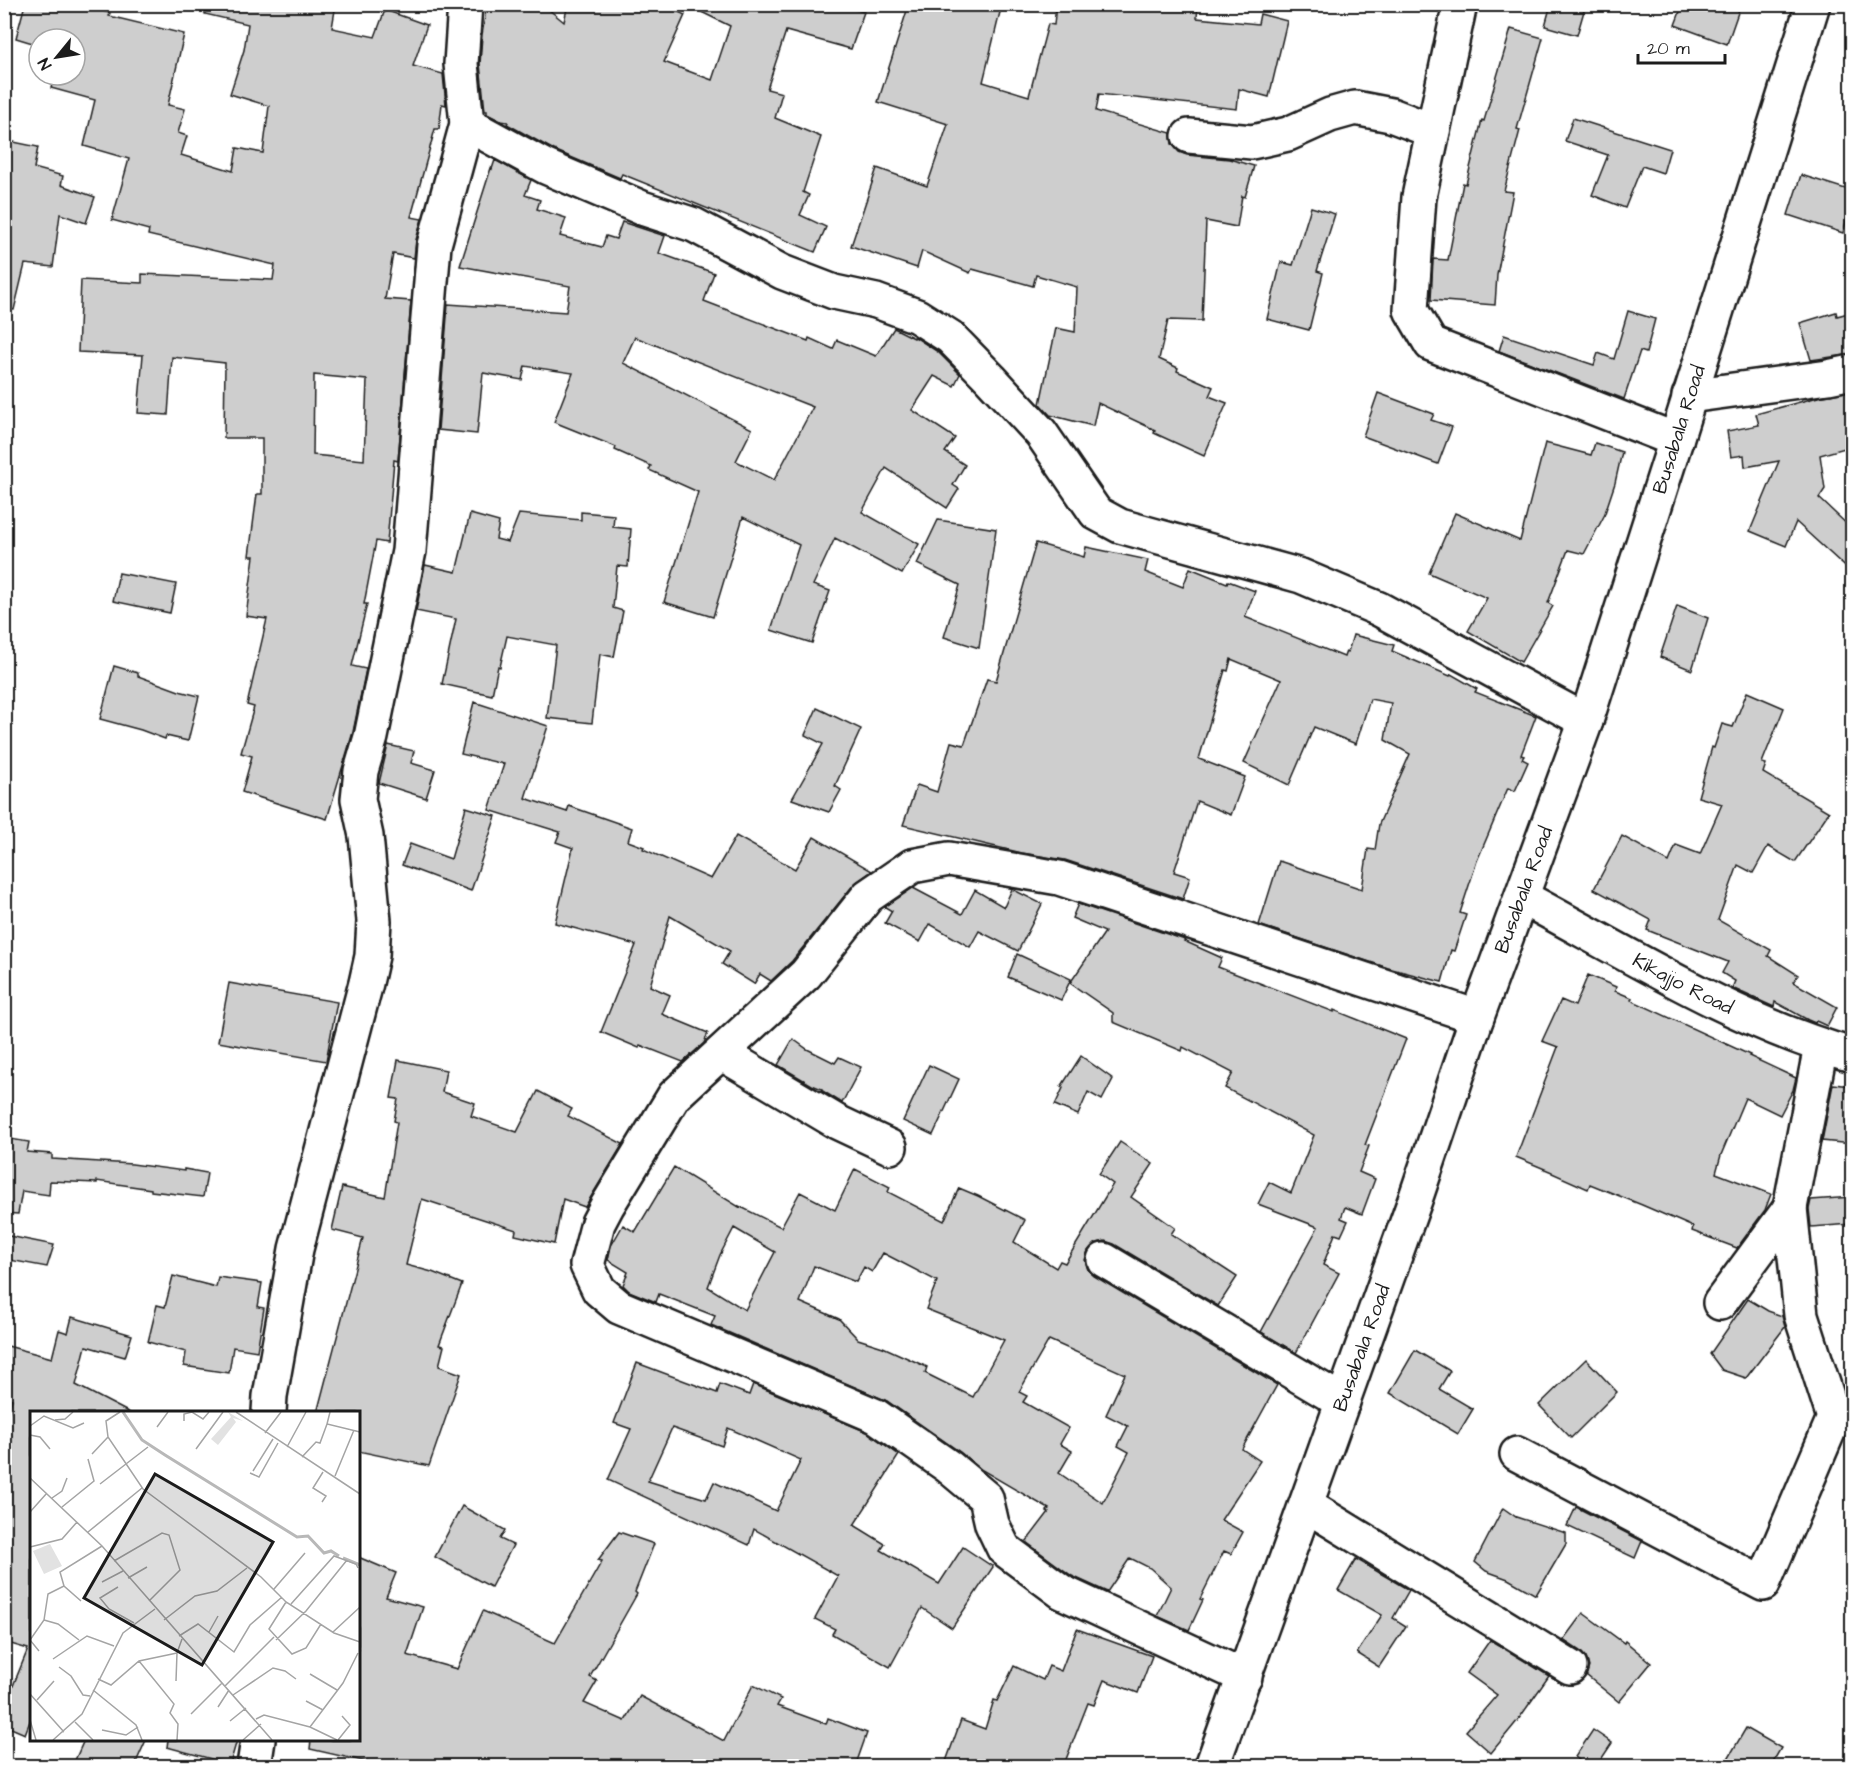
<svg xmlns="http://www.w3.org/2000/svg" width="1857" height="1771" viewBox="0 0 1857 1771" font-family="'Architects Daughter',sans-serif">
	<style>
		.building { fill: #cecece; stroke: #1c1c1c; stroke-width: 1.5; fill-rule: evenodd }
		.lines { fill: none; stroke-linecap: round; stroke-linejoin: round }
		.minor-casing { stroke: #1c1c1c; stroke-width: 38 }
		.minor { stroke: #fff; stroke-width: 33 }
		.labels { text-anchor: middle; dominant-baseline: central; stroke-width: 4.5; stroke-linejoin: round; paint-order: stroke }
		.street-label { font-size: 20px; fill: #1c1c1c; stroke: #fff }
		.inset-river { fill: none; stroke: #b8b8b8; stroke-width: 3 }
		.inset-road { fill: none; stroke: #a4a4a4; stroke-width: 1.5 }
		.view { fill: #1c1c1c; fill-opacity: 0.15; stroke: #1c1c1c; stroke-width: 3 }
		.inset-edge { fill: none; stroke: #1c1c1c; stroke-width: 3 }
	</style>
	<rect width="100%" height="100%" fill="#fff"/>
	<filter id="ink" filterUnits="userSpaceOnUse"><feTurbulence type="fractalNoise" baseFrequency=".0167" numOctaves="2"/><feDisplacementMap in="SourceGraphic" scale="12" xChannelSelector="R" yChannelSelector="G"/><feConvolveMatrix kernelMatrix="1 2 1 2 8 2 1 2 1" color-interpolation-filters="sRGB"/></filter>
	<g filter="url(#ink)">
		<g class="building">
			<path d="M25 4H75L110 13 109 16 184 34 168 105 185 109 178 133 187 136 181 155 233 171 237 148 263 153 269 106 230 94 244 50 248 24 205 14 206 4H336L332 28 375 37 385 10 427 25 413 66 443 74 446 105 442 104 439 129H435L411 217 422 219 416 240 414 258 393 254 385 299 411 301 398 461 394 460 387 543 376 541 364 604H367L352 666 366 669 353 732 327 819 242 792 252 756 241 753 254 707 247 705 267 619 246 616 254 556H249L257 494H262V438H224L225 363 172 357 168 415 138 413 143 355 78 352 81 280 142 283V274L273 280 275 265 148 235 149 230 112 220 129 159 84 146 95 100 51 88 55 75H75V39H39V45L16 38ZM314 375 367 380 364 460 313 455Z"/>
			<path d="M487 4H542L564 22 568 4H662L685 15 664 62 712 80 730 26 685 4H836L864 12 851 49 786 31 767 89 782 93 775 118 821 137 803 192 809 195 800 215 826 227 815 252 622 174 620 178 554 150 507 124 508 122 501 121 487 114V111H485L480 64 482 35Z"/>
			<path d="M909 4H1002L983 82 1029 96 1048 24 1054 25 1056 4H1198L1197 18 1258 24 1260 14 1287 21 1269 97 1239 89 1237 109 1099 94 1096 111 1171 133 1172 144 1179 152 1187 155 1229 159 1254 166 1245 197 1242 196 1237 227 1206 221 1202 321 1168 320 1159 359 1178 368 1177 371 1213 387 1209 396 1227 403 1204 456 1154 433 1155 430 1098 403 1093 426 1050 415 1040 404 1056 328 1075 332 1077 287 1036 275 1033 286 972 269 970 273 922 251 917 268 851 246 877 168 927 186 948 124 878 102Z"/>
			<path d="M1551 4H1586L1577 35 1545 26Z"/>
			<path d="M1683 4H1741L1727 44 1675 25Z"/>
			<path d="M1511 29 1543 38 1517 129 1520 130 1504 191 1513 192 1497 275 1495 305 1431 300 1433 259 1448 260 1463 183 1466 184 1482 120 1484 121Z"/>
			<path d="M1573 118 1670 149 1663 173 1642 166 1625 208 1592 195 1608 155 1565 141Z"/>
			<path d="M4 140 38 147 34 168 63 176 61 185 95 197 86 223 60 214 53 267 25 264 14 310 4 309Z"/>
			<path d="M495 160 531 180 525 195 540 200 537 209 566 218 560 236 602 247 606 236 616 239 622 222 665 236 659 253 714 273 704 301 808 341 809 338 833 349 837 340 876 356 894 328 914 338 915 337 938 352 960 374 954 386 934 376 912 410 955 438 945 452 965 465 953 485 959 489 947 508 886 468 862 512 919 544 902 574 835 538 813 585 830 591 812 643 771 630 799 545 743 517 713 617 664 602 698 492 649 470 651 466 615 450 616 447 554 422 573 373 525 366 522 380 483 373 477 434 438 430 448 304 566 312 570 286 460 266 491 168 492 169ZM635 337 813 407 774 480 736 461 752 429 623 363Z"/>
			<path d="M1801 175 1852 191V199L1843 233 1788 215Z"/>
			<path d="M1311 207 1335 214 1317 271 1323 273 1309 330 1267 319 1281 262 1293 265Z"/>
			<path d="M1628 311 1655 319 1646 353 1640 351 1624 399 1499 351 1504 335 1594 365 1598 353 1614 359Z"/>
			<path d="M1836 312 1837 316 1852 312V354L1811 360 1800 323Z"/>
			<path d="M1852 391V446L1820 455 1825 489 1819 498 1852 529V573L1796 522 1786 546 1750 531 1779 461 1745 467 1744 455 1731 457 1727 431 1759 425 1756 414 1818 397Z"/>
			<path d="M1378 393 1434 414 1431 420 1452 427 1438 464 1363 436Z"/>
			<path d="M1545 443 1591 455 1595 443 1622 452 1615 483 1604 516 1584 554 1568 550 1548 603 1553 606 1521 662 1468 631 1487 598 1429 573 1455 513 1520 541Z"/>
			<path d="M581 512 614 515 613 527 631 529 628 567 617 566 613 608 623 611 614 657 600 654 592 723 547 718 556 645 507 636 500 667 498 666 492 695 442 684 456 619 416 611 425 565 456 572 470 514 499 522 496 539 508 542 519 514 581 520Z"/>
			<path d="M938 520 996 529 979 648 944 637 960 585 917 564Z"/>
			<path d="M1036 543 1084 557 1086 547 1148 560 1145 572 1183 587 1190 568 1227 583 1228 581 1255 591 1245 617 1344 657 1346 651 1348 652 1353 635 1394 645 1392 651 1450 676 1451 674 1477 689 1475 692 1536 716 1521 755 1524 756 1522 759 1528 762 1515 791 1508 788 1477 861 1460 913 1466 915 1454 951 1451 950 1442 982 1388 968 1259 925 1279 861 1362 889 1368 849 1375 850 1379 824 1410 754 1385 740 1391 703 1370 699 1356 744 1314 727 1289 785 1244 763 1281 680 1231 659 1228 671 1225 670 1199 759 1245 777 1231 815 1197 801 1174 872 1190 877 1183 899 1065 860 1022 853 903 825 917 785 937 792 951 742 964 745 987 679 996 681Z"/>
			<path d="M119 573 176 584 170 613 113 601Z"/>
			<path d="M1677 606 1708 618 1692 670 1660 657Z"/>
			<path d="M114 666 138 673V676L179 691 199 696 188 741 166 736 165 739 141 730 100 719Z"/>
			<path d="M1747 692 1784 708 1762 763 1766 764 1763 773 1829 812 1795 862 1768 846 1753 873 1738 865 1718 920 1771 950 1768 956 1798 975 1793 982 1837 1007 1827 1026 1816 1021 1815 1023 1808 1020 1775 1002 1774 1007 1732 988 1735 981 1722 973 1728 962 1647 930 1651 920 1594 889 1622 836 1669 862 1676 845 1700 854 1722 804 1698 797 1712 747 1714 748 1722 724 1733 727Z"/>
			<path d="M474 702 548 726 525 798 567 812 569 806 632 828 628 841 644 847 643 849 711 879 736 836 795 869 814 837 872 871 854 884 792 961 771 981 760 974 754 984 722 964 730 951 670 916 650 986 670 995 662 1014 708 1033 704 1043 683 1062 640 1045 639 1048 601 1032 636 945 555 923 573 848 556 842 560 832 489 810 504 764 461 754Z"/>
			<path d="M817 708 861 729 835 786 841 790 829 812 792 799 823 744 805 735Z"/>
			<path d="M388 745 414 751 411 763 435 770 426 798 379 783Z"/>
			<path d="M466 807 496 816 471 891 402 865 410 844 451 859Z"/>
			<path d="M913 888 962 914 975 890 1004 907 1012 889 1042 904 1018 951 979 931 970 947 930 924 920 942 885 923 892 911 885 907Z"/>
			<path d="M1078 904 1185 940 1184 941 1222 958 1218 967 1334 1012V1010L1406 1039 1365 1145 1369 1146 1359 1172 1375 1179 1362 1214 1345 1207 1341 1218 1348 1221 1341 1236 1335 1234 1323 1265 1339 1273 1296 1353 1261 1332 1318 1227 1258 1204 1269 1182 1291 1193 1314 1135 1225 1088 1233 1073 1183 1047 1182 1051 1113 1022V1013L1070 983 1105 932 1072 918Z"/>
			<path d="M1017 954 1071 979 1061 1000 1008 977Z"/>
			<path d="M1588 975 1616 987 1615 991 1632 998 1631 1000 1750 1055 1749 1056 1796 1078 1793 1090 1780 1115 1745 1098 1721 1155 1716 1173 1771 1194 1765 1210 1737 1248 1692 1231 1693 1227 1642 1205 1590 1184 1588 1189 1552 1173V1172L1516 1157 1558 1047 1542 1041 1561 1000 1575 1006Z"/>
			<path d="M229 983 337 1002 326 1061 218 1042Z"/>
			<path d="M793 1039 807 1049 835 1063 839 1057 861 1067 842 1103 821 1090 822 1089 812 1085 778 1065Z"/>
			<path d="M1081 1056 1113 1079 1102 1100 1088 1092 1078 1115 1055 1105 1063 1088 1061 1087Z"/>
			<path d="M398 1060 446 1070 442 1092 475 1103 471 1116 517 1132 538 1091 572 1109 568 1116 623 1144 585 1207 563 1199 554 1244 515 1235 516 1230 422 1199 406 1265 432 1272 462 1284 439 1345 444 1346 439 1366 461 1374 429 1466 358 1451V1413H317L363 1238 332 1230 342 1187 385 1197 397 1122 394 1121 398 1099 391 1098Z"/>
			<path d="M929 1065 959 1079 933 1135 903 1121Z"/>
			<path d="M1833 1084 1852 1086V1144L1822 1141Z"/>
			<path d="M4 1138 29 1142 27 1152 52 1154V1159L132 1164 184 1171V1169L207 1173 203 1197 151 1191V1189L97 1181V1183L50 1181 49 1195 22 1191 18 1214 4 1213Z"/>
			<path d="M1120 1142 1153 1164 1131 1197 1175 1228 1171 1234 1237 1277 1218 1306 1114 1244 1105 1241 1094 1244 1088 1251 1085 1260 1088 1270 1094 1276 1277 1385 1242 1449 1260 1461 1221 1520 1243 1532 1231 1554 1224 1551 1200 1599 1203 1600 1189 1630 1157 1616 1171 1587 1150 1568 1130 1558 1107 1592 1072 1576 1026 1542 1049 1512 1047 1511 1049 1509 982 1470 960 1452 887 1401 711 1325 715 1316 659 1294 656 1302 629 1291 623 1285 628 1272 608 1260 611 1246 623 1225 635 1232 674 1167 739 1207V1206L781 1227 800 1192 835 1210 855 1169 890 1187 888 1192 944 1221 959 1188 978 1196 1025 1220 1014 1242 1056 1268 1060 1261 1065 1263 1113 1184 1099 1174ZM734 1228 775 1252 745 1310 708 1287 720 1255ZM883 1253 937 1281 926 1309 1004 1340 973 1397 925 1373 927 1367 883 1347 858 1339 839 1319 800 1302 814 1266 856 1282 864 1267 872 1272ZM1049 1340 1125 1374 1106 1415 1128 1426 1118 1446 1129 1452 1103 1503 1059 1473 1072 1451 1060 1444 1069 1428 1023 1402 1027 1396 1019 1392Z"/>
			<path d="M1852 1197V1224L1811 1227 1809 1209 1811 1200Z"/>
			<path d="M4 1235 54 1245 47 1267 4 1259Z"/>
			<path d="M173 1276 216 1287 218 1277 262 1283 258 1307 264 1308 257 1351 233 1347 229 1373 184 1366 186 1352 148 1342 157 1305 165 1307Z"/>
			<path d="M1748 1299 1768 1311 1782 1316 1785 1327 1746 1378 1722 1370 1710 1354Z"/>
			<path d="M72 1317 132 1335 125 1357 86 1346 76 1385 130 1413H32V1716L25 1734 4 1725V1708L28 1649 4 1642V1430L12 1399 4 1396V1345L52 1358 59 1330 68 1333Z"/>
			<path d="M1415 1350 1450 1371 1439 1389 1473 1409 1458 1434 1390 1393Z"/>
			<path d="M1586 1359 1617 1392 1571 1438 1539 1405Z"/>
			<path d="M637 1363 717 1393 720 1384 749 1395 753 1384 867 1432 899 1455 854 1525 885 1544 881 1550 939 1584 963 1547 993 1567 952 1628 922 1608 890 1667 832 1634 835 1629 815 1619 838 1576 754 1529 749 1545 608 1480 631 1429 614 1423ZM672 1428 722 1446 728 1428 801 1460 776 1511 714 1482 706 1499 648 1481Z"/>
			<path d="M462 1506 505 1530 500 1539 513 1545 491 1587 435 1557Z"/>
			<path d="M1576 1507 1642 1541 1635 1558 1567 1526Z"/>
			<path d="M1503 1508 1516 1517 1566 1533V1544L1536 1595 1508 1579 1486 1571 1475 1562Z"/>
			<path d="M619 1532 654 1544 635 1592 637 1594 590 1677 597 1681 584 1703 625 1721 640 1696 724 1741 753 1685 781 1699 777 1706 826 1724 828 1718 867 1733 855 1767H371L372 1763 310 1749 311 1740H358V1557L396 1573 386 1597 423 1607 407 1655 457 1669 483 1611 555 1643 602 1561 598 1560Z"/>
			<path d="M1356 1559 1409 1590 1393 1618 1406 1626 1379 1667 1357 1653 1382 1615 1338 1590Z"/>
			<path d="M1583 1613 1624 1643 1625 1641 1651 1663 1619 1702 1586 1675 1589 1667 1586 1658 1580 1651 1563 1640Z"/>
			<path d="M1077 1629 1152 1656 1138 1693 1104 1680 1094 1705 1088 1703 1063 1767H944L961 1720 985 1729 994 1700 997 1701 1014 1666 1043 1680 1049 1666 1061 1671Z"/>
			<path d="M1490 1640 1549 1676 1518 1720 1491 1753 1466 1731 1497 1695 1467 1673Z"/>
			<path d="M1746 1728 1781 1748 1770 1767H1723Z"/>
			<path d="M1593 1730 1612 1743 1596 1767H1588L1575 1757Z"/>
			<path d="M84 1740H146L134 1767H72Z"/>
			<path d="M168 1740H237L230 1764 167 1747Z"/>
		</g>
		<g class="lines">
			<g class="minor-casing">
				<g id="minor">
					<path d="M1460 4 1419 197 1411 310 1431 344 1676 440"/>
					<path d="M467 124 546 167 642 208 694 225 782 272 834 292 876 301 917 316 950 337 991 379 1041 433 1096 513 1120 526 1301 576 1379 609 1586 721"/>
					<path d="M1189 136 1252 142 1288 134 1330 115 1355 108 1391 115 1433 131"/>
					<path d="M1689 396 1828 377 1852 372"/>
					<path id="s1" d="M1522 897C1628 954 1736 1022 1852 1055"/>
					<path d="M721 1053 837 1122 890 1147"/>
					<path d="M1104 1260 1343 1402"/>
					<path d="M1720 1303 1790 1208"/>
					<path d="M269 1412 270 1396 296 1249 366 983 372 956 374 921 366 836 358 799 361 771 371 737 409 551 434 245 467 124 461 64 465 4"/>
					<path d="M1517 1454 1763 1584 1834 1418 1801 1315 1790 1208 1821 1046"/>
					<path d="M1306 1505 1570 1667"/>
					<path d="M1245 1677 1062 1592 1004 1549 992 1524 986 1498 949 1467 876 1416 619 1307 599 1290 587 1265 598 1223 607 1206 674 1096 806 974 868 896 912 866 949 859 1059 878 1477 1017"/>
					<path d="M254 1766 258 1740"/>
					<path id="s2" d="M1212 1766 1415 1200 1477 1017 1586 721 1676 440 1813 4"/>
				</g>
			</g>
			<use href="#minor" class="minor"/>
		</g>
	</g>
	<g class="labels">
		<g class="street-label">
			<text stroke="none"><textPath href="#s2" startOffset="1416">Busabala Road</textPath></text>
			<text stroke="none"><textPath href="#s2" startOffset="930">Busabala Road</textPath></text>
			<text stroke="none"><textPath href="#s1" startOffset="183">Kikajjo Road</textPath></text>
			<text stroke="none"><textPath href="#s2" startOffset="444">Busabala Road</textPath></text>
		</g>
	</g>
	<g transform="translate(30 1411)">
		<rect width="330" height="330" fill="#fff"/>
		<path d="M198 1 213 10 203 7 206 11 188 34 181 28 201 6ZM20 133 32 155 14 163 3 140Z" fill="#e2e2e2"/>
		<path class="inset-river" d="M93 1 112 29 135 44 267 126 278 125 294 142 301 140 309 145M313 147 330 154"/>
		<path class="inset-road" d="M90 1 76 10 78 26 113 78 231 166 256 191 304 222 330 231M206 1 330 83M300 1 297 13 330 21M25 9 35 8 43 1M154 10V3L162 1 173 8 179 1M0 15 14 5 43 17 54 12M127 16 138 1M235 22 251 1M0 24 10 26 20 38M257 36 276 1M166 38 193 1M62 43 78 26M272 46 286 31 290 32 297 13M223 60 243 28M220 62 229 66 248 32M305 65 324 19M0 67 72 135 242 329M70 73 118 36M22 87 32 80 37 67M292 91 296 85 283 77 293 61M32 96 64 70 58 48M0 101 17 82M58 121 112 77M0 136 32 128 47 111M84 150 132 122 139 124 150 159 119 190M98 167 117 156M72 171 93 160M88 176 70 187 79 198 104 212M244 178 275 142M51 190 34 175 30 161 72 135M256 191 239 218 262 243 276 237 291 213M261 193 304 145 326 153 328 157M14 209 28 213 49 229M134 209 165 185 187 180 217 157M179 221 188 205M303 221 330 196M149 225 168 213 204 241 220 214 252 186M246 229 276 200 317 149M9 240 0 229 14 209 18 183 34 175M23 248 57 225 84 235M109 250 144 293 140 302 148 313 147 329M29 256 41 265 53 284 60 285M280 263 307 279M68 268 81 274 109 250 147 242M146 270 147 242 152 228M195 275 244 226M63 279 106 314 112 329M0 283 34 321M203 284 243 257 255 260 266 268M7 289 24 270M276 290 293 299M188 296 199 279M161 303 192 272M226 308 234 304 280 316 307 329M0 309 6 329M200 310 216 297M45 311 63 329M280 316 313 272 328 242M72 319 96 324 108 316M23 329 52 303 93 222 125 198M213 329 231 313M308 329 320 314 312 305"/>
		<path class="view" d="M125 63 243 131 172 254 54 187Z"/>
		<rect width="330" height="330" class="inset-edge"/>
	</g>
	<rect width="1857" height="1771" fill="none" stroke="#fff" stroke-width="24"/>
	<rect x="12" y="12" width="1833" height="1747" fill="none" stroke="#1c1c1c" stroke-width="2" filter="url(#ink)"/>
	<g transform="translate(57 57) rotate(240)"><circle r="28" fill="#ffffff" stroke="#a4a4a4" stroke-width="1.5"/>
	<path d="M0-4.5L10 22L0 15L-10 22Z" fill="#1c1c1c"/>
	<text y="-9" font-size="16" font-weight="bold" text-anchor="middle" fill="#1c1c1c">N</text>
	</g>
	<path d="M1638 54v9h87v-9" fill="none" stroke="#1c1c1c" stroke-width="3"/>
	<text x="1647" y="54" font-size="18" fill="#1c1c1c" stroke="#ffffff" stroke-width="4.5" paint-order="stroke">20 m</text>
</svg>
